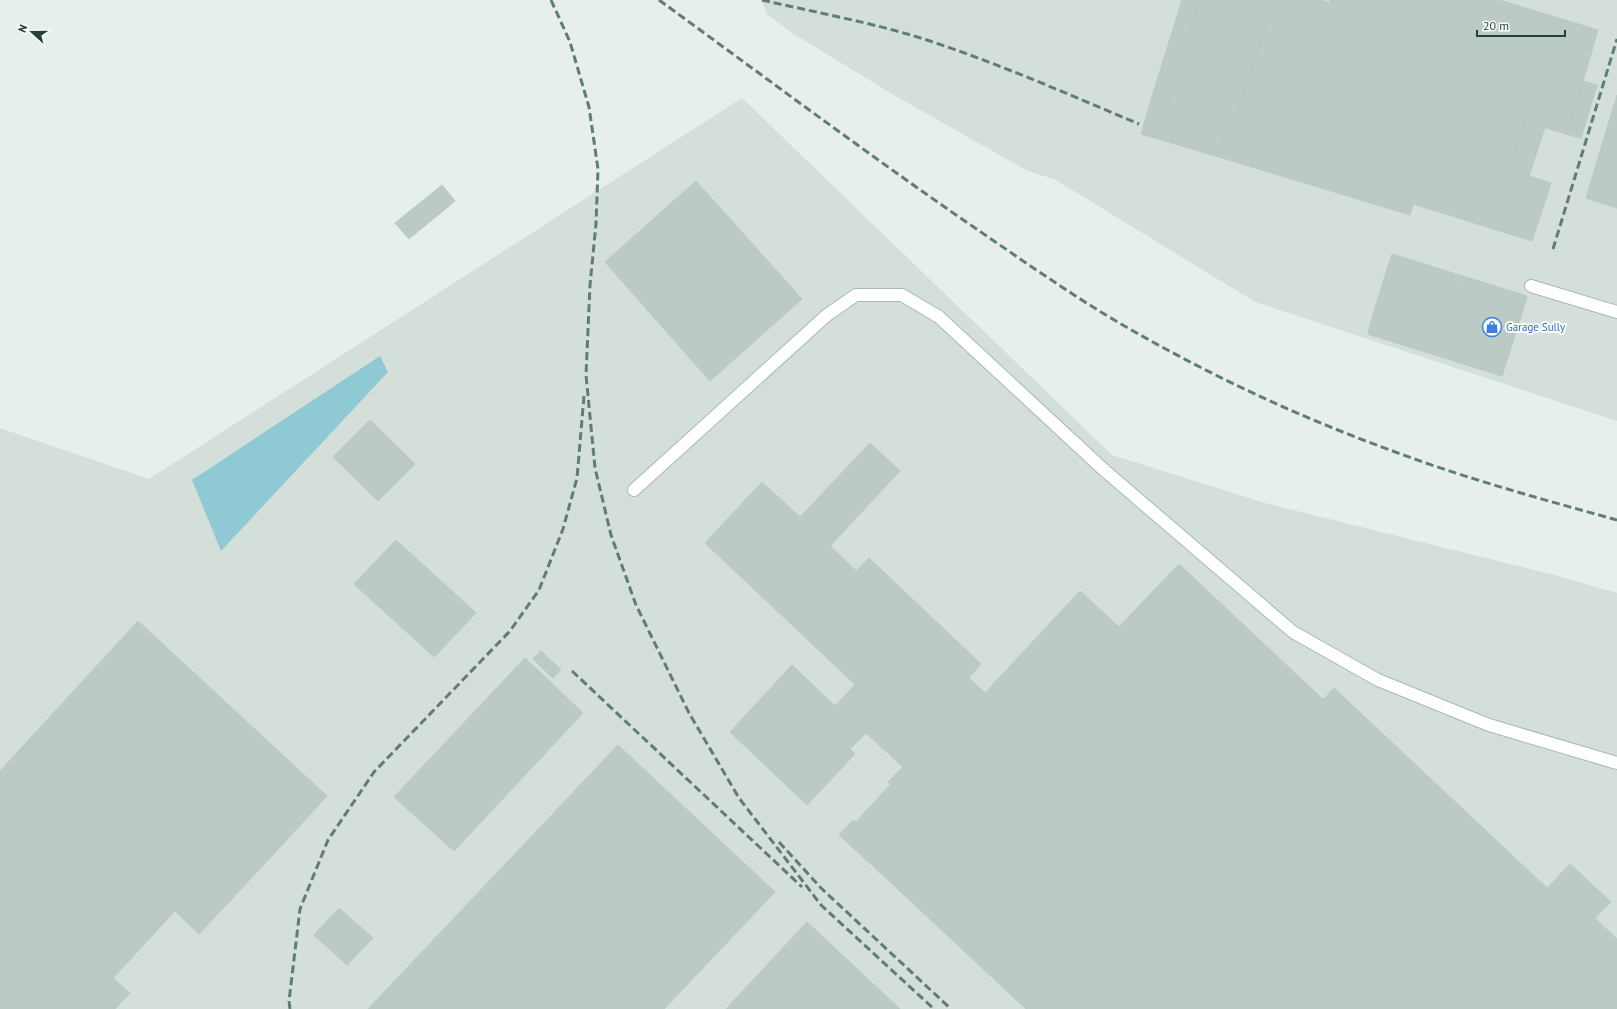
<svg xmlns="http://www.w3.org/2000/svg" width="1617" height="1009" viewBox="0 0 1617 1009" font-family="'PT Sans',sans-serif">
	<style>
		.built { fill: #d4dfda }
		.water { fill: #8ec9d4 }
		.building { fill: #bbcac4; stroke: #b8c9c2 }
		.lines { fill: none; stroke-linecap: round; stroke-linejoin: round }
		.lane-casing { stroke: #a8b8b2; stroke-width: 14 }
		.lane { stroke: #fff; stroke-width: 12 }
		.rail { stroke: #5f7d75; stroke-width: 3; stroke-dasharray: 8 4; stroke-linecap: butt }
		.labels { text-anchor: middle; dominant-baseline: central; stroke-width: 4; stroke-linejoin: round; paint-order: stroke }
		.shop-label { font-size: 11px; fill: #366cbe; stroke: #f7fbf9; text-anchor: start }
	</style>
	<rect width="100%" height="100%" fill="#e6efeb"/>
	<g class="built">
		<path d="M761 0H1617V421L1255 302 1056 180 1026 170 892 94 789 31 768 15Z"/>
		<path d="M742 98 1112 455 1265 503 1554 575 1617 593V1009H0V428L149 479Z"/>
	</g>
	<path class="water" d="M380 356 388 372 221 551 192 480Z"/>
	<g class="building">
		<path d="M1182 0H1200L1166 108 1150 103Z"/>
		<path d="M1200 0H1273L1227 147 1222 146 1227 128 1166 108Z"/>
		<path d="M1273 0H1320L1583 81 1566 134 1525 121 1509 170 1551 183 1532 241 1228 146Z"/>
		<path d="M1330 0H1386L1380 19 1329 3Z"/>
		<path d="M1386 0H1499L1598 30 1583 81 1380 19Z"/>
		<path d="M1583 81 1597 85 1581 138 1566 134Z"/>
		<path d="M1617 95V208L1586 198Z"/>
		<path d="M1150 103 1227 128 1219 157 1141 134Z"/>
		<path d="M1525 121 1545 127 1529 176 1509 170Z"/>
		<path d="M1222 146H1228L1413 204 1410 215 1219 157Z"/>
		<path d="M696 181 802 299 710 381 605 262Z"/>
		<path d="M442 185 455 201 409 239 395 223Z"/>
		<path d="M1392 254 1527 296 1524 307 1388 266Z"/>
		<path d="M1388 266 1524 307 1507 360 1372 318Z"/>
		<path d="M1372 318 1507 360 1502 376 1368 334Z"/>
		<path d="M370 420 415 464 378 501 333 457Z"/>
		<path d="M870 443 900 471 830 546 985 693 1080 591 1119 627 1179 564 1565 927 1583 907 1617 939V1009H1026L886 878 967 790 705 543 762 482 800 517Z"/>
		<path d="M396 540 476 613 434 657 354 584Z"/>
		<path d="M869 558 981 664 969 677 856 571Z"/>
		<path d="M138 621 327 796 271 857 246 834 113 978 130 993 115 1009H0V771Z"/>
		<path d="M541 651 561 670 553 678 533 659Z"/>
		<path d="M525 658 583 713 454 851 394 797Z"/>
		<path d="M792 665 835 706 855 685 967 790 886 878 839 835 853 820 856 822 891 784 888 782 903 767 866 733 850 749 855 754 807 805 730 732Z"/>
		<path d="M1334 688 1548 889 1536 900 1323 700Z"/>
		<path d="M618 745 775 892 664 1009H368Z"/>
		<path d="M246 834 271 857 199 934 175 911Z"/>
		<path d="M1570 864 1611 902 1595 918 1583 907 1565 927 1536 900Z"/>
		<path d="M339 908 373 938 347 965 314 935Z"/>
		<path d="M807 922 900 1009H726Z"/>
	</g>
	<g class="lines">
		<g class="lane-casing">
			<g id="lane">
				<path d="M1531 286 1617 312"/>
				<path d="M634 490 827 315 856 295H902L939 317 1104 470 1293 632 1378 680 1489 725 1617 763"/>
			</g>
		</g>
		<use href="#lane" class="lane"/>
		<g class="rail">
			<path d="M551 0 570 42 589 107 598 169 596 224 590 285 586 375 595 468 611 535 636 605 689 713 739 798 821 905 934 1009"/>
			<path d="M659 0C769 80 878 162 991 239 1038 271 1085 304 1135 332 1216 378 1302 418 1390 450 1464 478 1541 499 1617 520"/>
			<path d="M762 0C818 13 875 23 930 41 1002 65 1070 95 1139 124"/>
			<path d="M1553 249 1617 39"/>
			<path d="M572 671 802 887"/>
			<path d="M779 842 821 888 951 1009"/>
			<path d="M290 1009 289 1001 300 909 328 840 374 772 510 631 539 590 563 529 577 478 584 396"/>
		</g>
	</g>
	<defs>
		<g id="shop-ring" transform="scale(1)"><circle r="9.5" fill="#f7fbf9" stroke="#3f7fe0" stroke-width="1.5"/><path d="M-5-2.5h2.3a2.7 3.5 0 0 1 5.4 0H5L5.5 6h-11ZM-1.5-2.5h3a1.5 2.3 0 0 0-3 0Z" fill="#3f7fe0"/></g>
	</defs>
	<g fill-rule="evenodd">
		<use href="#shop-ring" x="1492" y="327"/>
	</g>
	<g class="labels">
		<g class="shop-label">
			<text x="1506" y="327">Garage Sully</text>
		</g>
	</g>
	<g transform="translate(32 32) rotate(291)" stroke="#f7fbf9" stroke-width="3" paint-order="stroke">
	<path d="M0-3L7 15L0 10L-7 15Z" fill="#24423a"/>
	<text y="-6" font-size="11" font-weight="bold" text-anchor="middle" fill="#24423a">N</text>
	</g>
	<path d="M1477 30v6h88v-6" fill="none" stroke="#24423a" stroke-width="2"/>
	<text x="1483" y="30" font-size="12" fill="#24423a" stroke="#f7fbf9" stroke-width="3" paint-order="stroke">20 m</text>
</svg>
